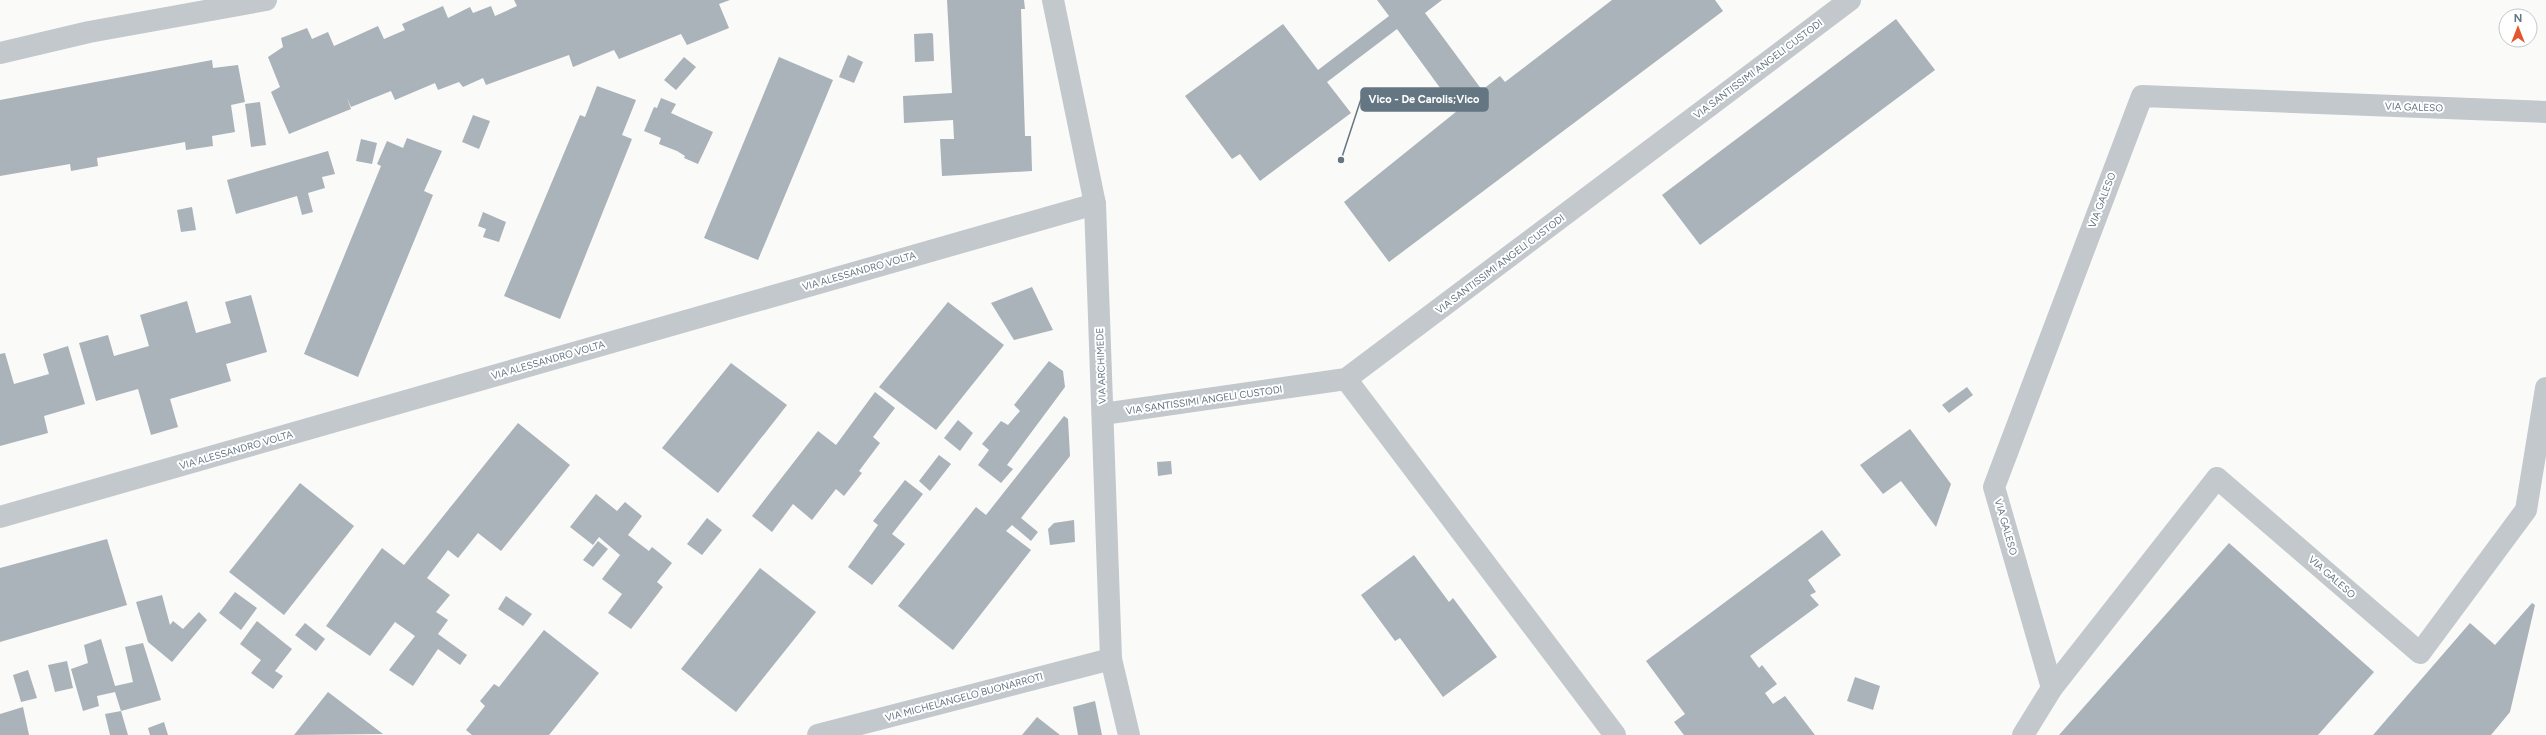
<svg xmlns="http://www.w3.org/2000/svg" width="2546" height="735" viewBox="0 0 2546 735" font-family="Figtree,sans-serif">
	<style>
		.building { fill: #aab3b9 }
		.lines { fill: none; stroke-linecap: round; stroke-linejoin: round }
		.minor { stroke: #c3c8cc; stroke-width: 22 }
		.labels { text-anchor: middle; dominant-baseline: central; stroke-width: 4; stroke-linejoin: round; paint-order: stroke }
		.street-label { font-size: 10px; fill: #657683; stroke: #fff }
		.leader { fill: none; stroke: #657683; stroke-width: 1.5 }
		.callout-dot { fill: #657683; stroke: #fff; stroke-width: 1.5 }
		.callout { fill: #657683; stroke: #657683; stroke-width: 1.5 }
		.callout-label { font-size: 11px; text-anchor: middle; font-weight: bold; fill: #fff }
	</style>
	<rect width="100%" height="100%" fill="#fafaf8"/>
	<g class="building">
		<path d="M514 0H730L719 4 729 28 687 45 681 34 619 59 614 50 573 67 569 55 486 85 483 78 463 87 459 82 438 90 435 83 395 100 391 91 351 107 347 98 351 109 289 134 271 92 280 87 268 57 283 47 281 38 307 28 312 39 328 32 334 46 378 26 384 39 405 30 402 24 443 6 448 18 470 7 473 13 491 6 495 16 517 6Z"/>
		<path d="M947 0H1024L1025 9H1021L1025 136H1031L1032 171 942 176 940 139H954L953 120 904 123 903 96 952 93Z"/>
		<path d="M1377 0H1442L1425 13 1482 90 1500 76 1505 82 1612 0H1715L1723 11 1389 262 1344 202 1457 111 1397 29 1327 82 1351 113 1260 181 1240 154 1232 159 1185 96 1283 24 1318 70 1389 16Z"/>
		<path d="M1896 19 1935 70 1700 245 1662 195Z"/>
		<path d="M931 33 933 34 934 61 915 62 914 34Z"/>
		<path d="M848 55 863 62 854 83 839 77Z"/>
		<path d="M684 57 696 67 676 90 664 80Z"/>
		<path d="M779 57 833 80 758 260 704 238Z"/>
		<path d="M212 60 213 68 238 65 245 102 231 105 235 132 212 136 213 146 186 150 185 142 97 158 98 166 71 171 70 164 0 176V100Z"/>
		<path d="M597 86 636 100 622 135 632 139 560 319 504 296 580 115 585 117Z"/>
		<path d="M661 98 676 104 671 113 713 132 698 164 684 158 685 156 677 151 659 144 661 138 644 131 654 107 657 108Z"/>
		<path d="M260 102 266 145 251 147 245 104Z"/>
		<path d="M473 115 490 121 479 149 462 142Z"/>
		<path d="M407 138 442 151 424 191 433 195 358 377 304 354 381 166 377 164 387 141 403 148Z"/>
		<path d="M361 139 377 143 372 164 356 161Z"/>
		<path d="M328 151 335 174 322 177 325 188 308 193 313 212 302 215 297 196 236 214 227 180Z"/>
		<path d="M192 207 196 230 181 232 177 210Z"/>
		<path d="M483 212 506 222 499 242 483 237 486 229 478 226Z"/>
		<path d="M1032 287 1053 330 1014 340 991 303Z"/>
		<path d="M251 295 267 352 226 364 231 381 170 399 178 427 151 435 138 389 96 401 79 343 108 335 114 356 149 346 140 315 187 301 196 333 231 323 225 302Z"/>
		<path d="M948 302 1004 345 936 430 879 387Z"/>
		<path d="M68 346 85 404 44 416 48 433 0 446V354L5 353 14 384 49 374 43 354Z"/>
		<path d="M1049 361 1063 371 1065 387 1007 465 1013 469 1001 483 978 465 989 450 982 444 1001 421 1008 425 1020 411 1014 405Z"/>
		<path d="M731 363 787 405 718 493 662 448Z"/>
		<path d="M1967 387 1973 395 1949 413 1942 405Z"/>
		<path d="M875 392 895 408 873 437 880 443 859 471 862 473 844 496 836 489 812 520 793 504 772 532 752 516 818 431 836 445Z"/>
		<path d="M1064 416 1068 419 1070 456 1021 518 1038 532 1031 541 1012 525 1006 531 1031 550 953 650 898 606 976 507 986 515Z"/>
		<path d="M958 420 973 433 960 451 944 438Z"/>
		<path d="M518 423 570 465 501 551 478 533 458 558 448 550 427 578 450 595 436 612 448 620 438 634 467 655 460 665 438 649 413 686 389 670 415 636 395 622 370 656 326 626 382 548 404 565Z"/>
		<path d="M1910 429 1951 484 1936 527 1901 481 1883 494 1860 465Z"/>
		<path d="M939 455 951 464 930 491 919 481Z"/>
		<path d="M1171 461 1172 474 1158 476 1157 462Z"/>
		<path d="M905 480 923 494 892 534 905 544 872 585 848 567 878 525 873 521Z"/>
		<path d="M300 483 354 526 284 615 229 572Z"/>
		<path d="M596 494 617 511 625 502 642 516 628 535 649 551 652 547 672 563 657 582 663 587 631 629 608 613 622 594 602 579 620 555 599 537 593 545 570 527Z"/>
		<path d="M707 518 722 530 702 555 687 544Z"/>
		<path d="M1074 520 1075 542 1050 545 1048 529 1054 523Z"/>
		<path d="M1822 530 1841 555 1808 580 1816 592 1810 595 1819 605 1750 656 1759 668 1762 665 1777 684 1765 693 1773 704 1785 696 1815 735H1684L1674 722 1685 714 1646 661Z"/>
		<path d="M107 539 127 605 0 642V568Z"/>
		<path d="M598 541 608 549 593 567 583 560Z"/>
		<path d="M2229 543 2374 672 2318 735H2059Z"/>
		<path d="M1414 555 1449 602 1453 598 1497 657 1443 697 1400 638 1395 641 1361 595Z"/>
		<path d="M760 568 816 612 736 712 681 669Z"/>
		<path d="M235 592 257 608 241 630 219 613Z"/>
		<path d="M162 595 170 625 173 621 183 629 199 612 207 620 172 662 148 642 136 602Z"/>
		<path d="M506 596 532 614 523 626 498 609Z"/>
		<path d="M2532 603 2535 605 2510 712 2491 735H2373L2470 623 2495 645Z"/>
		<path d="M257 621 292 649 275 671 283 676 273 689 251 673 261 660 240 644Z"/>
		<path d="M305 623 325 639 316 651 295 635Z"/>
		<path d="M544 630 599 673 549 735H472L466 730 485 706 480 701 494 684 499 687Z"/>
		<path d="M101 639 115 686 133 682 125 647 143 643 161 700 121 711 115 692 97 696 99 706 83 711 71 669 88 663 84 645Z"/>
		<path d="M67 661 73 688 55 692 48 665Z"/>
		<path d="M28 670 37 698 21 702 13 675Z"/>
		<path d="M1855 677 1880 686 1873 710 1847 701Z"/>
		<path d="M328 692 383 734 294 735Z"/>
		<path d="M1095 701 1102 735H1078L1073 707Z"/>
		<path d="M23 707 29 735H0V714Z"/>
		<path d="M121 711 128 735H110L105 714Z"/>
		<path d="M1037 717 1060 735H1022Z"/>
		<path d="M164 722 168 735H150L148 728Z"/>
	</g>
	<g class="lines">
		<g class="minor">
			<path d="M1053 0 1095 204 1111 659 1129 735"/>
			<path d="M0 53 89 32 266 0"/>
			<path d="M1346 379 1615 735"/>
			<path d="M1103 414 1346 379 1850 0"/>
			<path d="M0 517 1095 204"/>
			<path d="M2052 688 1994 487 2142 96 2546 112"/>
			<path d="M818 735 1111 659"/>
			<path d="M2023 735 2052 688 2217 478 2420 653 2526 510 2546 388"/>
		</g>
	</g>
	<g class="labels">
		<g class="street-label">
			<text transform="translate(1758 69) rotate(-37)">VIA SANTISSIMI ANGELI CUSTODI</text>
			<text transform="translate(2414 107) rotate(2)">VIA GALESO</text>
			<text transform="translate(2102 200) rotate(-69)">VIA GALESO</text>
			<text transform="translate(1500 264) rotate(-37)">VIA SANTISSIMI ANGELI CUSTODI</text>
			<text transform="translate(859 271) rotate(-16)">VIA ALESSANDRO VOLTA</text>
			<text transform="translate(548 360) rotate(-16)">VIA ALESSANDRO VOLTA</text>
			<text transform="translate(1101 366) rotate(-92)">VIA ARCHIMEDE</text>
			<text transform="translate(1204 400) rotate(-8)">VIA SANTISSIMI ANGELI CUSTODI</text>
			<text transform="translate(236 450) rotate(-16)">VIA ALESSANDRO VOLTA</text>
			<text transform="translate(2006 527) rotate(74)">VIA GALESO</text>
			<text transform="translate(2332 577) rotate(41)">VIA GALESO</text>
			<text transform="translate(964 697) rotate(-15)">VIA MICHELANGELO BUONARROTI</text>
		</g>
	</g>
	<path class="leader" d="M1341 160L1361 99"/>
	<circle class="callout-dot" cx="1341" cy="160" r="4"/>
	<rect class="callout" x="1361" y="88" width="127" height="23" rx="4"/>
	<g class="callout-label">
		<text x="1424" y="103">Vico - De Carolis;Vico</text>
	</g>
	<g transform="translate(2518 28)"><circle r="19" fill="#ffffff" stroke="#c1c8cd"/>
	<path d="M0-3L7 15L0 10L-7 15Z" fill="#e4572e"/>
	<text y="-6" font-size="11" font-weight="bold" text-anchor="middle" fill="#657683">N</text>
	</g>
</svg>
